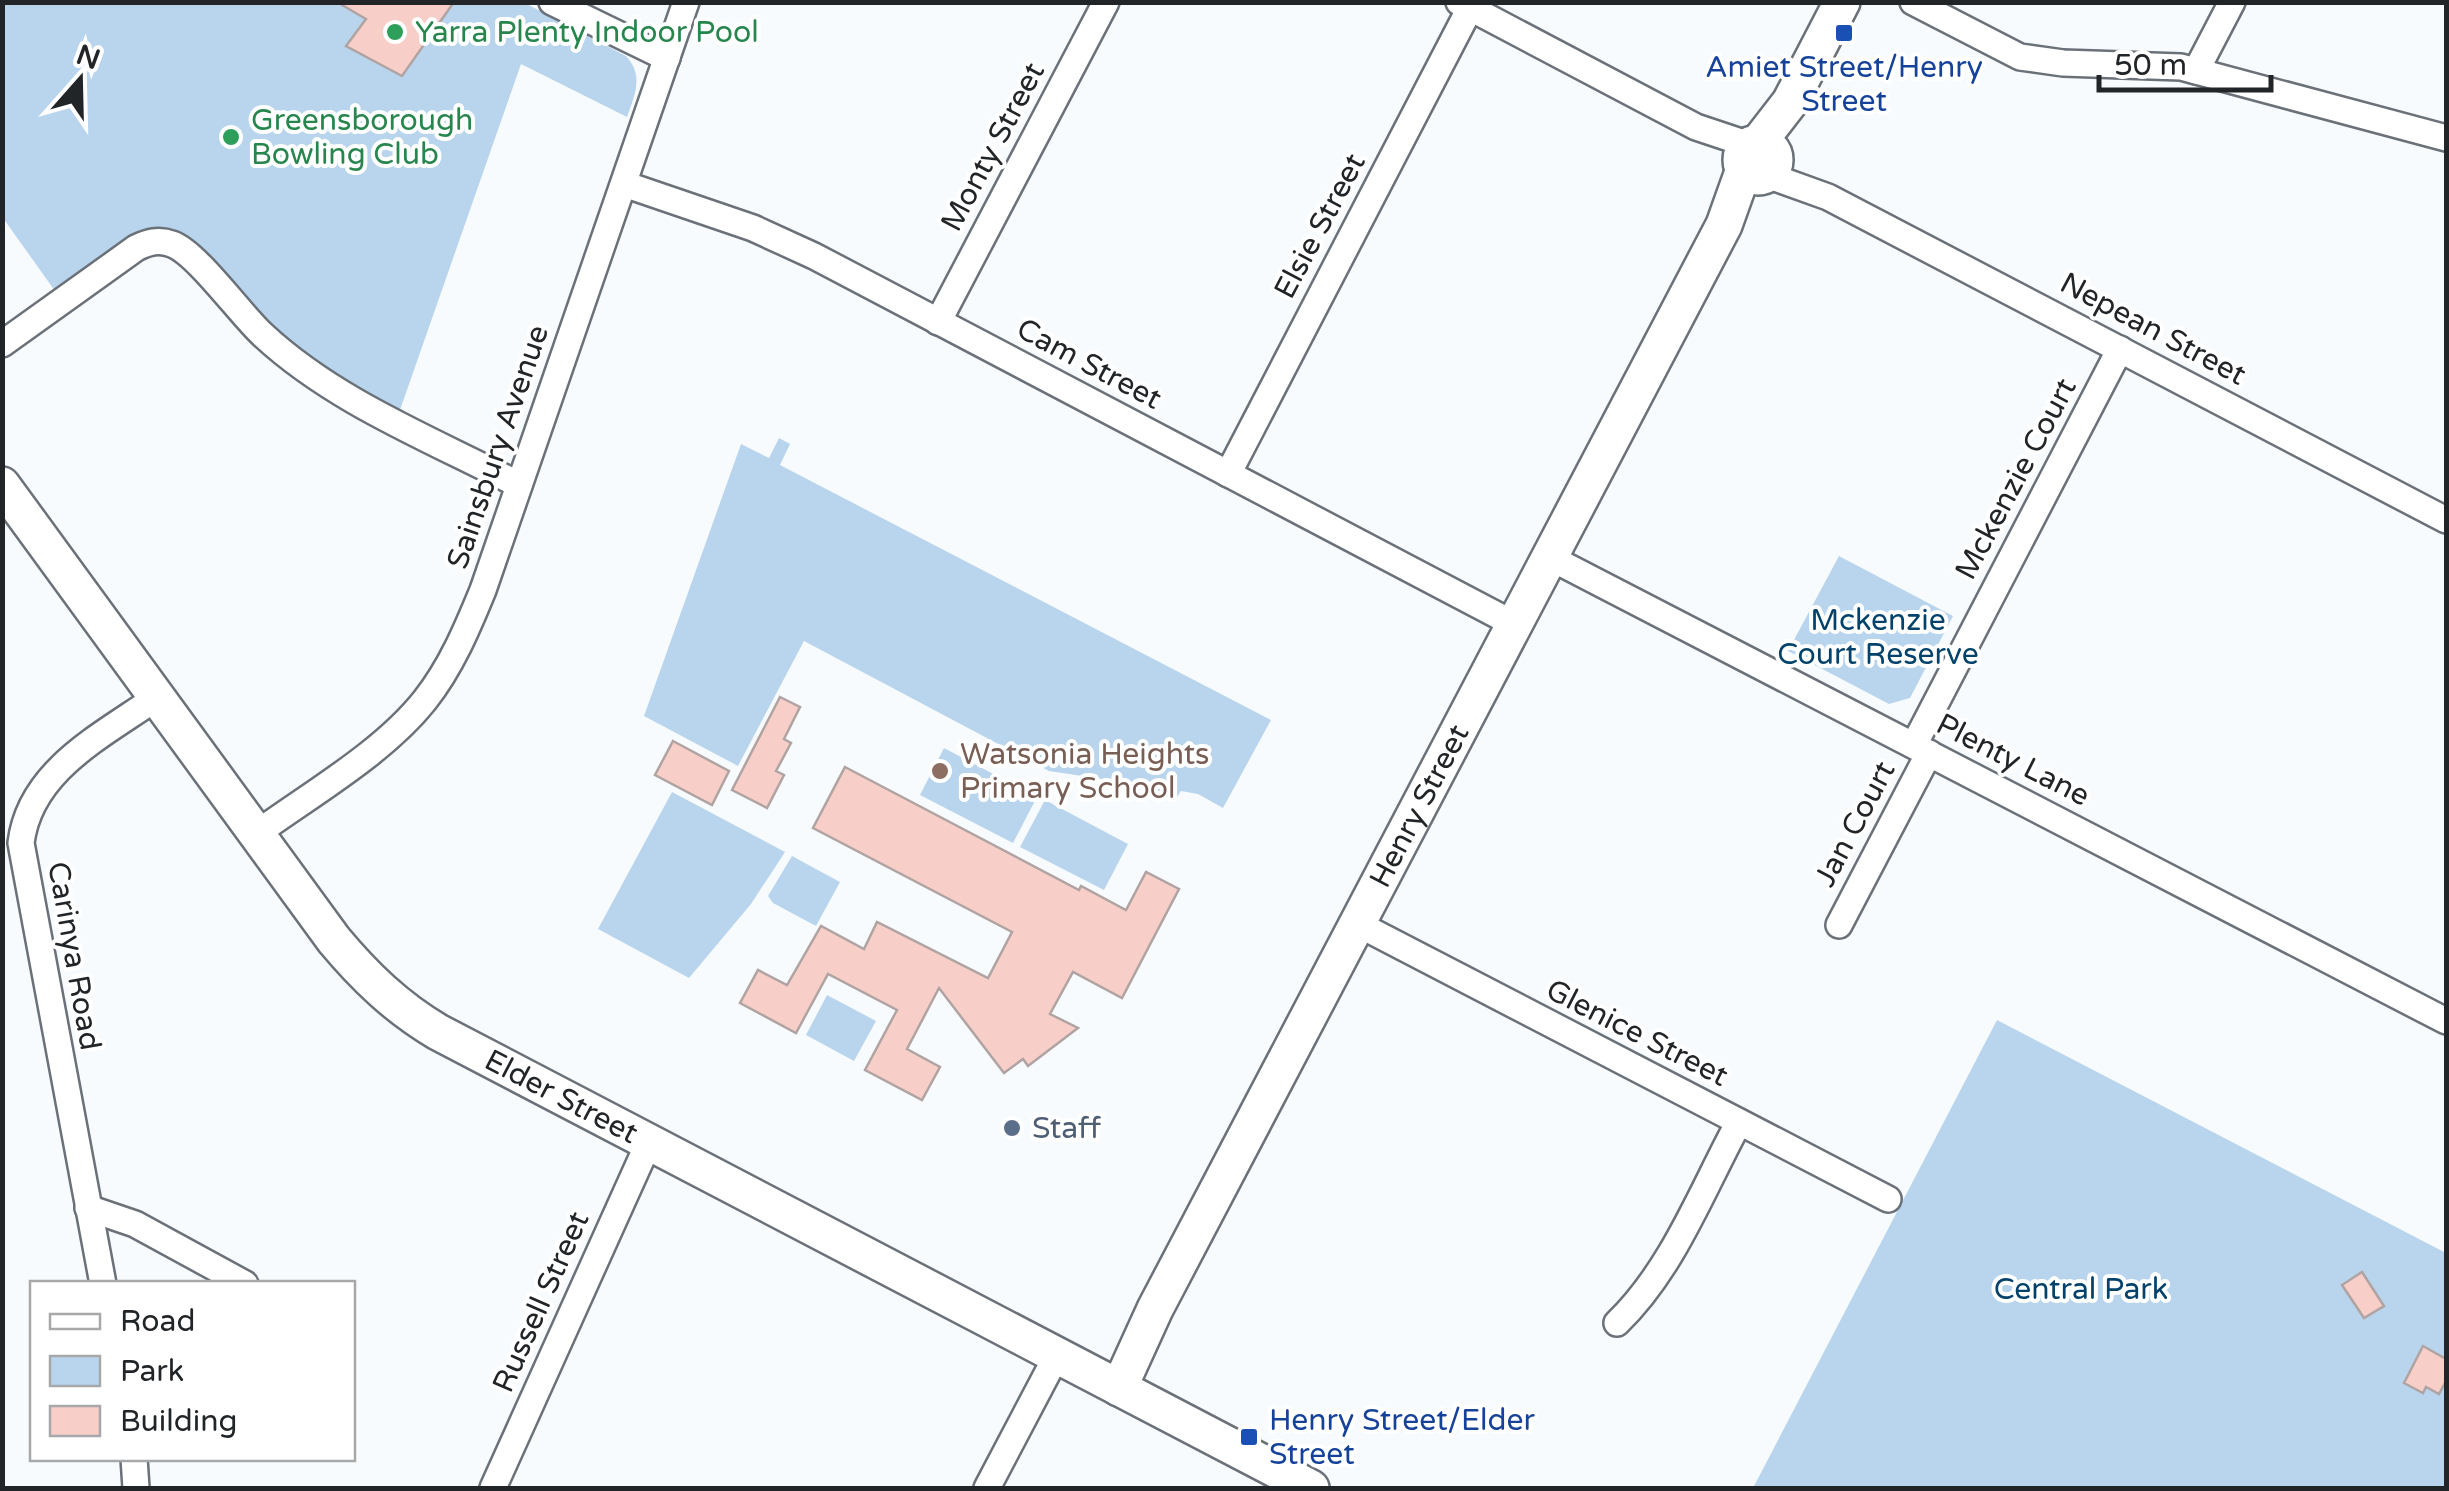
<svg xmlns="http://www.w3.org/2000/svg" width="2449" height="1491" viewBox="0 0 2449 1491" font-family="'Varela Round',sans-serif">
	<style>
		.green { fill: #b9d5ee }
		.building { fill: #f8cec8; stroke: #b0a4a3; stroke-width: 2.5 }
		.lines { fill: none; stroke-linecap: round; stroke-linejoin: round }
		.street-casing { stroke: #6a7178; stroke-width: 30 }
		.secondary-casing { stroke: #6a7178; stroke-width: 40 }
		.street { stroke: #fff; stroke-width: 25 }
		.secondary { stroke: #fff; stroke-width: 35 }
		.leisure-dot { fill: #2e9e5b; stroke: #fff; stroke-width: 4 }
		.transit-dot { fill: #1a4fb4; stroke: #fff; stroke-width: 4 }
		.education-dot { fill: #8d6e63; stroke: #fff; stroke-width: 4 }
		.service-dot { fill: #5c6f8a; stroke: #fff; stroke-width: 4 }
		.labels { text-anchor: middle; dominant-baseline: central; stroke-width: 8; stroke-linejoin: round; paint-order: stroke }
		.leisure-label { font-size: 30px; fill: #27864d; stroke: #fff; text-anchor: start }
		.transit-label { font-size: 30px; fill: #164399; stroke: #fff }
		.street-label { font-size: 30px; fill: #222528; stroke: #fff }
		.park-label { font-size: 30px; fill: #03426b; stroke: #fff }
		.education-label { font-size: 30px; fill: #785e54; stroke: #fff; text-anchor: start }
		.service-label { font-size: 30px; fill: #4e5e75; stroke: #fff; text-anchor: start }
	</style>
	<rect width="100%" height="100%" fill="#f8fbfe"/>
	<g class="green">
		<path d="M2 3H525L626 56C644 75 635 95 627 117L521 64 400 410C353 385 306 359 266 322 239 296 218 260 188 238 177 231 164 228 151 230 121 234 80 273 55 291L3 218Z"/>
		<path d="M779 438 790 444 780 465 1271 720 1223 808 1198 794 1181 791 1175 800 1149 786 1049 771 804 641 738 766 644 716 741 444 769 458Z"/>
		<path d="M1839 556 1953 616 1910 698 1889 704 1788 651Z"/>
		<path d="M944 748 1037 797 1013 843 920 795Z"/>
		<path d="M672 792 785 852 751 904 689 978 598 929Z"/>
		<path d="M1045 800 1128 844 1104 890 1020 847Z"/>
		<path d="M792 856 840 882 816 926 773 903 768 896Z"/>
		<path d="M827 995 876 1021 854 1061 806 1035Z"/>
		<path d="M1997 1020 2446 1253V1488H1753Z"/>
	</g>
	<g class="building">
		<path d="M337 2H454L402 76 346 46 366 19Z"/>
		<path d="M780 697 800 707 784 739 791 743 776 771 784 775 767 808 732 790Z"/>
		<path d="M673 741 729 771 712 805 655 775Z"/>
		<path d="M845 767 1079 890 1081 886 1126 910 1146 872 1179 889 1122 998 1073 972 1050 1014 1078 1028 1028 1066 1023 1059 1004 1073 939 988 907 1049 940 1067 922 1100 865 1070 897 1010 828 974 796 1033 740 1003 758 970 787 985 821 926 864 949 877 922 988 978 1012 932 813 828Z"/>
		<path d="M2362 1272 2384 1306 2364 1318 2342 1285Z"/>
		<path d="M2423 1346 2446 1359V1381L2439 1394 2426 1387 2423 1393 2404 1383Z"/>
	</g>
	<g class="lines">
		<g class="street-casing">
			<g id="street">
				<path d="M552 2 667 58"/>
				<path d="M1459 2 1696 127 1750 145"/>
				<path d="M1913 2 2020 57 2063 63 2181 67 2446 138"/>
				<path d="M2196 71 2232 2"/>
				<path d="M1767 175 1828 197 2446 520"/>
				<path d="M624 184 753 228 814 256 1514 624"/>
				<path d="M938 322 1106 2"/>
				<path d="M2 344 136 248C148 242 159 239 172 244 197 253 240 314 263 335 335 402 433 440 519 485"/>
				<path d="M1228 474 1470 8"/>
				<path d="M1549 557 2446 1021"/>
				<path d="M1914 745 2120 349"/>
				<path d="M256 834C311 794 383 753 425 700 451 667 467 629 483 590L686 2"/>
				<path d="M1356 923 1888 1199"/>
				<path d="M1839 925 1929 753"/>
				<path d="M88 1208 135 1224 245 1284"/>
				<path d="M103 1284 21 843C30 770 102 736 157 697"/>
				<path d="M1617 1323C1673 1269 1702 1190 1739 1122"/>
				<path d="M134 1458 136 1488"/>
				<path d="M493 1488 649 1142"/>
				<path d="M987 1488 1057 1355"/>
			</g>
		</g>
		<g class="secondary-casing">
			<g id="secondary">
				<path d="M1759 142 1790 102 1842 2"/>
				<circle cx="1758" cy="160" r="17"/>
				<path id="s1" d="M2 485 334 940C365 977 396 1007 438 1032L1311 1488"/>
				<path id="s2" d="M1119 1388 1155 1309 1724 225 1744 169"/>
			</g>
		</g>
		<use href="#street" class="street"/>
		<use href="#secondary" class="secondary"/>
	</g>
	<g class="leisure-dot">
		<circle cx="395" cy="32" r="10"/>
		<circle cx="231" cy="137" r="10"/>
	</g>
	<g class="transit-dot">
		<rect x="1834" y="23" width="20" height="20" rx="5"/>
		<rect x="1239" y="1427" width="20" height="20" rx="5"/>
	</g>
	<circle class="education-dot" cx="940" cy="771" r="10"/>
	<circle class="service-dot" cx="1012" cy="1128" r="10"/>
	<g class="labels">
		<g class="leisure-label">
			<text x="415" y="32">Yarra Plenty Indoor Pool</text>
			<text x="251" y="120">Greensborough<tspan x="251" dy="34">Bowling Club</tspan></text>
		</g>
		<g class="transit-label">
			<text x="1844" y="67">Amiet Street/Henry<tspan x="1844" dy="34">Street</tspan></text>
			<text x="1269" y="1420" text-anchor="start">Henry Street/Elder<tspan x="1269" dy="34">Street</tspan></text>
		</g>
		<g class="street-label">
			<text transform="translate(993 147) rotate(-62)">Monty Street</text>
			<text transform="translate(1320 226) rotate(-62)">Elsie Street</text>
			<text transform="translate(2153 329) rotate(28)">Nepean Street</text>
			<text transform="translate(1089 364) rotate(28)">Cam Street</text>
			<text transform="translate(498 447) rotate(-71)">Sainsbury Avenue</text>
			<text transform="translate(2016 479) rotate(-62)">Mckenzie Court</text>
			<text transform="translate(2013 760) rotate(27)">Plenty Lane</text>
			<text stroke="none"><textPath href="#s2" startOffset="655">Henry Street</textPath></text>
			<text transform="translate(1855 824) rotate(-62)">Jan Court</text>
			<text transform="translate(74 956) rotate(80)">Carinya Road</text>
			<text transform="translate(1637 1033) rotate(27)">Glenice Street</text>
			<text stroke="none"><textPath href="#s1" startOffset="842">Elder Street</textPath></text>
			<text transform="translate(541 1302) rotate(-66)">Russell Street</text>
		</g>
		<g class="park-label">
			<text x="1878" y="620">Mckenzie<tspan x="1878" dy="34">Court Reserve</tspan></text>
			<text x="2081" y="1289">Central Park</text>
		</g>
		<g class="education-label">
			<text x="960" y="754">Watsonia Heights<tspan x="960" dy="34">Primary School</tspan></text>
		</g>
		<g class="service-label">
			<text x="1032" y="1128">Staff</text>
		</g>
	</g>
	<rect width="2449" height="1491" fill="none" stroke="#222528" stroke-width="10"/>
	<rect x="30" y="1281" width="325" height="180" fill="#ffffff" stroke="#a7a8a9" stroke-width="2.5"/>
	<rect x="50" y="1314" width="50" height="15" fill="#ffffff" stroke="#a7a8a9" stroke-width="2.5"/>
	<text x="120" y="1331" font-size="30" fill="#222528">Road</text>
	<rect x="50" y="1356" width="50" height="30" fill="#b9d5ee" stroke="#a7a8a9" stroke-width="2.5"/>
	<text x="120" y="1381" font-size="30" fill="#222528">Park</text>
	<rect x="50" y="1406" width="50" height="30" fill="#f8cec8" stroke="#a7a8a9" stroke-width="2.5"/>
	<text x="120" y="1431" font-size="30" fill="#222528">Building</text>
	<g transform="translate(80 80) rotate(20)" stroke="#ffffff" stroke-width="8" paint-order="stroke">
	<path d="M0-8L18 38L0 25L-18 38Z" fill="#222528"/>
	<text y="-15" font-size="28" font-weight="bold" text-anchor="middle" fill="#222528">N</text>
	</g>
	<path d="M2099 75v15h172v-15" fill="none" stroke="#222528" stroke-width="5"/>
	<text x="2114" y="75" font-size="30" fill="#222528" stroke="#ffffff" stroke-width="8" paint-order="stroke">50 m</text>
</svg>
